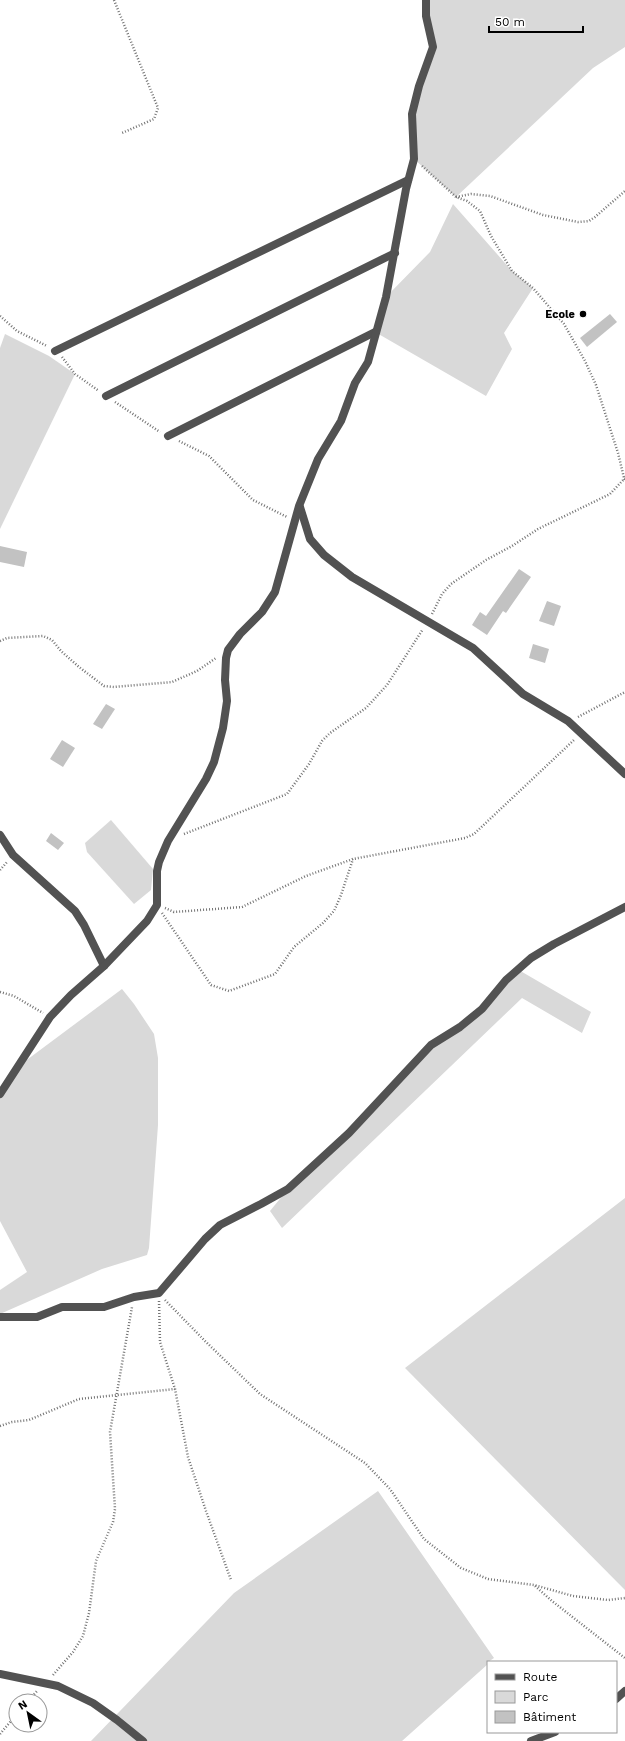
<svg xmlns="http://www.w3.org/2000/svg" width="625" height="1741" viewBox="0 0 625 1741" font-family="'Work Sans',sans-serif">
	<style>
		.green { fill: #d9d9d9 }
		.building { fill: #c2c2c2 }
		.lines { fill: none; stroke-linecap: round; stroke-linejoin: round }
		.path { stroke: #747474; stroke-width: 2.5; stroke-dasharray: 1 2; stroke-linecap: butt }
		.minor { stroke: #525252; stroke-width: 8 }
		.poi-dot { fill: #000; stroke: #fff; stroke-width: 1.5 }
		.labels { text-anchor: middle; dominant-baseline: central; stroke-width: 3; stroke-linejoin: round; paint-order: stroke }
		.poi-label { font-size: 11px; font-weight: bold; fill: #000; stroke: #fff; text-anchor: end }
	</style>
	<rect width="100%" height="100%" fill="#fff"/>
	<g class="green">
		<path d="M426 0H625V47L593 68 456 197 414 159 412 114 433 47Z"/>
		<path d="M453 204 512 271 533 288 504 333 512 349 486 396 375 332 386 297 430 252Z"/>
		<path d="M5 334 49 356 75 374 0 529V348Z"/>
		<path d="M111 820 153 869 151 890 134 904 87 852 85 843Z"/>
		<path d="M517 969 591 1012 582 1033 522 998 282 1228 270 1211 288 1189 325 1156 431 1045 460 1027Z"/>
		<path d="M122 989 134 1004 154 1034 158 1058V1125L149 1248 147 1255 102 1269 0 1314V1290L27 1272 0 1221V1094L20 1065Z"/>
		<path d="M625 1198V1590L405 1368Z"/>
		<path d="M378 1491 494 1658 488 1662V1664L402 1741H91L234 1593Z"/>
	</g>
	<g class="building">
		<path d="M610 314 617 322 587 347 580 338Z"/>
		<path d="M0 546 27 552 24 567 0 562Z"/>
		<path d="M519 569 531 577 506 613 503 611 487 635 472 625 480 612 486 616Z"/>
		<path d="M547 601 561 606 554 626 539 621Z"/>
		<path d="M533 644 549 649 545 663 529 658Z"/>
		<path d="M106 704 115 709 102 729 93 724Z"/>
		<path d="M62 740 75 748 63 767 50 759Z"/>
		<path d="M51 833 64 843 58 850 46 841Z"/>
	</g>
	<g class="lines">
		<g class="path">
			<path d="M114 0 158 108 154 119 122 133"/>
			<path d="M422 166 456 197 467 201 480 211 491 236 512 271 533 288 564 324 585 361 596 385 618 453 625 482"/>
			<path d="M456 197 471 194 490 196 543 215 578 222 589 221 595 217 625 191"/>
			<path d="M0 316 17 331 47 346"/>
			<path d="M62 357 75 374 99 391"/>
			<path d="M115 402 160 432"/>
			<path d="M179 441 209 456 253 500 287 517"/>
			<path d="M432 614 442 594 451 584 486 560 512 546 538 529 610 494 625 478"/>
			<path d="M0 641 7 638 43 636 52 640 61 651 79 667 104 686 114 687 172 682 197 671 216 658"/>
			<path d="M578 717 625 692"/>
			<path d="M184 834 287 794 309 764 322 741 330 733 366 708 387 685 423 629"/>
			<path d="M0 870 8 861"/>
			<path d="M165 908 174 912 242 907 306 876 353 859 465 838 474 834 575 739"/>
			<path d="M162 913 211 985 229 991 275 974 294 947 323 923 334 911 341 895 353 859"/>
			<path d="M0 992 14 996 43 1013"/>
			<path d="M165 1300 205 1341 260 1394 365 1463 390 1489 424 1539 461 1568 488 1579 534 1585 573 1596 608 1600 625 1598"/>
			<path d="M159 1301 160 1342 175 1389 188 1457 206 1511 231 1580"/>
			<path d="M0 1426 12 1422 29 1420 79 1399 175 1389"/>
			<path d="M535 1586 552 1601 625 1658"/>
			<path d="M53 1675 73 1652 83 1636 89 1613 96 1561 113 1522 115 1509 110 1432 132 1307"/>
			<path d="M28 1701 37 1691"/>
			<path d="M0 1734 16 1715"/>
		</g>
		<g class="minor">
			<path d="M55 351 408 180"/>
			<path d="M106 396 395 253"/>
			<path d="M168 436 375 332"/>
			<path d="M300 507 310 539 324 555 352 577 473 648 523 694 568 721 625 774"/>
			<path d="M0 835 13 855 75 911 84 925 104 966"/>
			<path d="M0 1094 50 1017 71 995 104 966 147 921 157 905V871L159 862 168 841 206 779 214 762 223 728 227 701 225 680 226 658 228 650 240 634 262 612 275 592 299 506 318 459 341 421 355 383 368 362 386 297 406 189 414 159 412 114 419 86 433 47 426 16V0"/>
			<path d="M0 1317H37L62 1307H104L134 1297 159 1293 205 1239 220 1225 261 1204 288 1189 349 1133 431 1045 460 1027 482 1009 506 980 531 958 554 944 625 907"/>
			<path d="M0 1674 58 1686 93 1703 117 1720 143 1741"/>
			<path d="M616 1699 625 1691"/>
			<path d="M531 1741 555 1732"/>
		</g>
	</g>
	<circle class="poi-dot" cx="583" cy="314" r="4"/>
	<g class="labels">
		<g class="poi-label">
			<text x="575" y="314">Ecole</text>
		</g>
	</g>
	<rect x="487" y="1661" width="130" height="72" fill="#ffffff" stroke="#999999"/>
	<rect x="495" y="1674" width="20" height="6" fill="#525252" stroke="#999999"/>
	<text x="523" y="1681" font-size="12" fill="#000000">Route</text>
	<rect x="495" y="1691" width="20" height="12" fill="#d9d9d9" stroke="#999999"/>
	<text x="523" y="1701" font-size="12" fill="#000000">Parc</text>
	<rect x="495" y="1711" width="20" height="12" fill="#c2c2c2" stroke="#999999"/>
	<text x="523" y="1721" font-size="12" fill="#000000">Bâtiment</text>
	<g transform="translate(28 1713) rotate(327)"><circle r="19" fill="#ffffff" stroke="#999999"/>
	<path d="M0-3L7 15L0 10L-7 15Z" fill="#000000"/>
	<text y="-6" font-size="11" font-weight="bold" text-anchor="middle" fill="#000000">N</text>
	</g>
	<path d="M489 26v6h94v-6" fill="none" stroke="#000000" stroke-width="2"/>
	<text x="495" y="26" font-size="12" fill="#000000" stroke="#ffffff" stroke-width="3" paint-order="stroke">50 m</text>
</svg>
